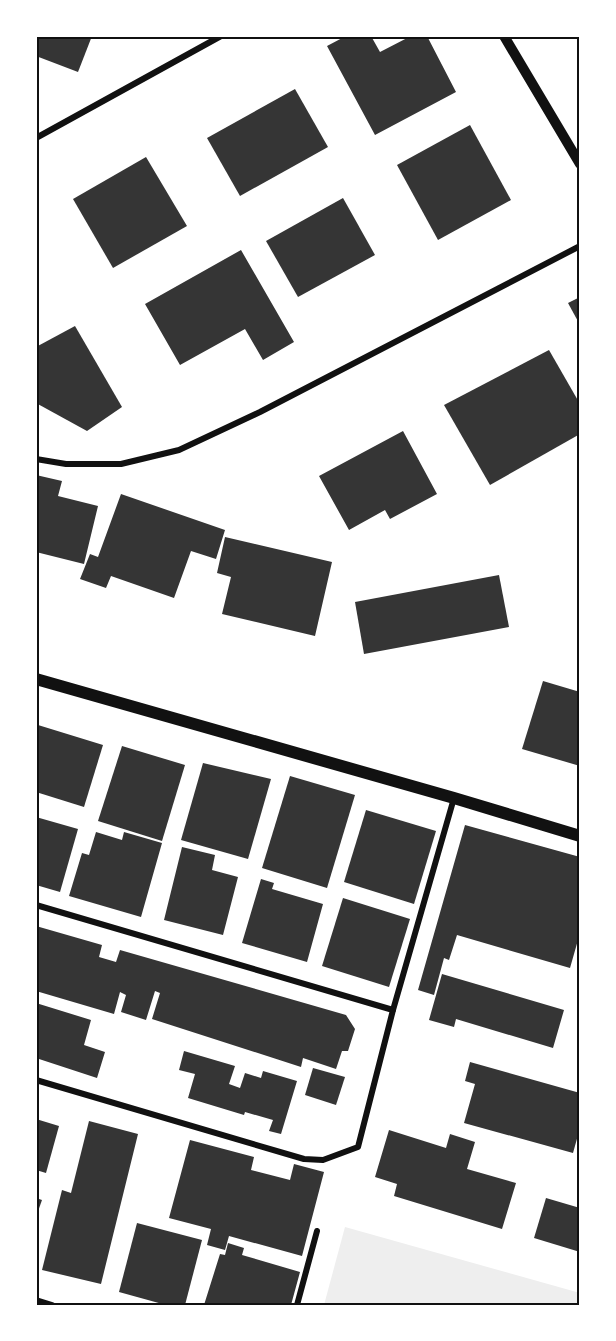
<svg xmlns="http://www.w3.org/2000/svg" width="616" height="1341" viewBox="0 0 616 1341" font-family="'PT Sans Narrow',sans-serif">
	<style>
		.green { fill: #eee }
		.building { fill: #353535 }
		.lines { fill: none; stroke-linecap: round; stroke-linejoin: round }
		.minor { stroke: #111; stroke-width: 6 }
		.tertiary { stroke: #111; stroke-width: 10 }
		.secondary { stroke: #111; stroke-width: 12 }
		.neatline { fill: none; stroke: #111; stroke-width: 2 }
	</style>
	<rect width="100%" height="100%" fill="#fff"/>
	<path class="green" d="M345 1227 580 1293V1305H324Z"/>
	<g class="building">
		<path d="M36 36H92L78 72 36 56Z"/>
		<path d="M346 36H371L380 52 411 36H427L456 92 375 135 327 46Z"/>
		<path d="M295 89 328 147 240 196 207 138Z"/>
		<path d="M470 125 511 200 438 240 397 165Z"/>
		<path d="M146 157 187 226 113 268 73 199Z"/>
		<path d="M343 198 375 255 298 297 266 241Z"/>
		<path d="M241 250 294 342 263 360 245 329 180 365 145 304Z"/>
		<path d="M580 297V325L568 303Z"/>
		<path d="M75 326 122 407 87 431 36 403V347Z"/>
		<path d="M549 350 580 404V434L490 485 444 405Z"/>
		<path d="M403 431 437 494 390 519 385 510 349 530 319 476Z"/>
		<path d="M36 475 62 481 58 496 98 506 84 564 36 552Z"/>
		<path d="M121 494 225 530 216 559 191 551 174 598 111 576 106 588 80 579 90 554 98 557Z"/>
		<path d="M225 537 332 562 315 636 222 614 231 577 217 573Z"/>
		<path d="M499 575 509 627 364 654 355 602Z"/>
		<path d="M543 681 580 692V766L522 749Z"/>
		<path d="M38 725 103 745 84 807 36 792Z"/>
		<path d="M122 746 185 765 162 841 98 821Z"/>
		<path d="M203 763 271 779 248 859 181 840Z"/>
		<path d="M290 776 355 795 327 888 262 868Z"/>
		<path d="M366 810 436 831 414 904 344 882Z"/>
		<path d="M36 817 78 829 60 892 36 885Z"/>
		<path d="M465 825 580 857V933L570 968 457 935 449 960 444 958 434 995 418 990Z"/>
		<path d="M96 832 122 840 124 832 162 843 141 917 69 896 82 853 89 855Z"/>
		<path d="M182 847 215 855 212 870 238 877 223 935 164 920Z"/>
		<path d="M261 879 274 883 272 889 323 904 307 962 242 943Z"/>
		<path d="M343 898 410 919 389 987 322 966Z"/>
		<path d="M36 926 102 945 99 957 116 962 120 950 346 1015 355 1029 348 1051H342L336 1069 303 1058 301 1067 152 1019 160 993 155 991 146 1020 121 1012 126 995 120 992 114 1014 36 991Z"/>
		<path d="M442 974 564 1010 553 1048 456 1019 454 1027 429 1020Z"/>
		<path d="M36 1003 91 1020 84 1045 105 1052 97 1078 36 1058Z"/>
		<path d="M184 1051 235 1066 229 1084 240 1088 245 1073 261 1078 263 1071 297 1081 281 1134 269 1131 273 1120 245 1112 244 1115 188 1098 195 1074 179 1070Z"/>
		<path d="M470 1062 580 1093V1128L573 1153 464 1123 475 1084 465 1081Z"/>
		<path d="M313 1068 345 1077 336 1105 305 1095Z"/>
		<path d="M36 1119 59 1126 46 1173 36 1170Z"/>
		<path d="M89 1121 138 1134 101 1284 42 1270 62 1190 71 1193Z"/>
		<path d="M389 1130 446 1148 450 1134 475 1142 467 1169 516 1183 502 1229 394 1196 397 1184 375 1177Z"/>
		<path d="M190 1140 254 1157 251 1170 290 1180 294 1164 324 1172 302 1256 229 1236 225 1250 207 1245 211 1229 169 1218Z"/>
		<path d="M36 1198 42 1200 36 1217Z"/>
		<path d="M546 1198 580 1208V1252L534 1238Z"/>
		<path d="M137 1223 202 1240 185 1305H166L119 1292Z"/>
		<path d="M228 1243 244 1248 242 1255 300 1272 291 1305H204L220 1254 225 1255Z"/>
	</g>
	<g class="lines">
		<g class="minor">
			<path d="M36 138 221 36"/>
			<path d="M36 459 66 464H121L179 450 260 412 580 246"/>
			<path d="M36 905 393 1010 358 1147 323 1160 304 1159 36 1080"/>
			<path d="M393 1010 454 798"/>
			<path d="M36 1300 52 1305"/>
			<path d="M297 1305 317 1231"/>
		</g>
		<path class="tertiary" d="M504 36 580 164"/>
		<path class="secondary" d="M36 679 454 798 580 836"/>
	</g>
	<rect width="616" height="1341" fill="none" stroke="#ffffff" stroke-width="75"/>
	<rect x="38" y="38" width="540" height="1266" class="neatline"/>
</svg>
